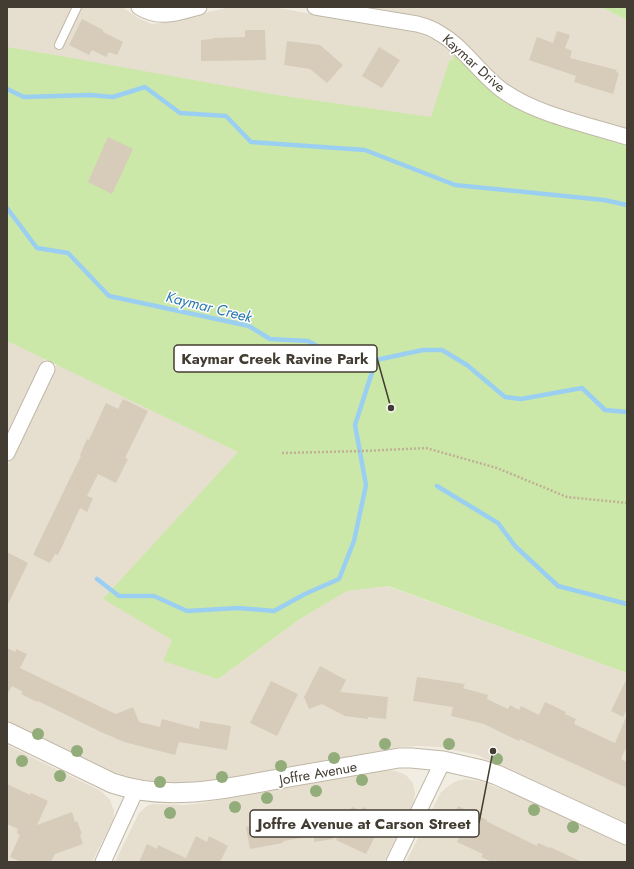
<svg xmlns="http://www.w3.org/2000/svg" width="634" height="869" viewBox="0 0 634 869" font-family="Jost,sans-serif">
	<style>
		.residential { fill: #e6dfd0 }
		.green { fill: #cce8a8 }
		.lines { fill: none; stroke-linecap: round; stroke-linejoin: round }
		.stream { stroke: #9acff2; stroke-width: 4.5 }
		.building { fill: #d7cbba }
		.service-casing { stroke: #c0b7a7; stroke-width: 10 }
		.minor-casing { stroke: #c0b7a7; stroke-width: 17 }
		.tertiary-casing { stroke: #c0b7a7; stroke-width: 21 }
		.path { stroke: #bfb095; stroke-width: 2.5; stroke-dasharray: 2 2; stroke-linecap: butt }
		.service { stroke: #fff; stroke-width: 8 }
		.minor { stroke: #fff; stroke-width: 15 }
		.tertiary { stroke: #fff; stroke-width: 19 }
		.tree { fill: #92ac7a }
		.labels { text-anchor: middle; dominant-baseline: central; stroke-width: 3; stroke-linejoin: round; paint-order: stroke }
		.street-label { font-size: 14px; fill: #433c32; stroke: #fff }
		.water-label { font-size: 15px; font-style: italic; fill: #297ab1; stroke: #fff }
		.leader { fill: none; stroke: #433c32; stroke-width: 1.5 }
		.callout-dot { fill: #433c32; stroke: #fff; stroke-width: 1.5 }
		.callout { fill: #fff; stroke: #433c32; stroke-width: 1.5 }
		.callout-label { font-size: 15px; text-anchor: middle; font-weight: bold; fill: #433c32 }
	</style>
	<rect width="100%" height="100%" fill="#f2ede2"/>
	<g class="residential">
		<path d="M7 7H122L140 19 152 24 160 23 231 7H273L418 33 437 41 454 54 432 123 7 187Z"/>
		<path d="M365 7H601L627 20V130L538 103 510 87 417 16Z"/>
		<path d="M7 340 45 358 7 436Z"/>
		<path d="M57 364 252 452 218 679 359 576 627 673V824L477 755 439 747 420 746 400 747 207 783H165L131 778 106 770 7 721V467Z"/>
		<path d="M7 745 101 791 110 800 114 811 113 820 92 862H7Z"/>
		<path d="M385 770 396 771 406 775 413 783 415 793 413 803 384 862H115L139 813 147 806 152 804 186 805 202 803Z"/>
		<path d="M465 779 480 781 511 793 627 846V862H406L441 792 454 782Z"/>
	</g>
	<g class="green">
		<path d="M601 7H627V20Z"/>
		<path d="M7 47 55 55 277 95 431 117 450 59 452 61 454 54 491 91 509 104 544 120 627 146V673L388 586 347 591 303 617 218 679 163 661 172 640 103 599 238 452 7 341Z"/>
	</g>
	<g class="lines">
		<g class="stream">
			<path d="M7 89 24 97 90 95 113 97 145 87 180 113 226 116 251 142 365 150 455 185 604 200 627 205"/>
			<path d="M7 208 37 248 68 253 109 296 249 326 270 339 308 341 326 351 376 360 423 350H442L467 365 505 397 521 399 582 388 605 410 627 412"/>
			<path d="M437 486 498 523 515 546 558 586 627 604"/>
			<path d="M97 579 119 596H154L187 611 238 608 274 611 305 594 339 579 354 541 366 485 355 425 376 360"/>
		</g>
	</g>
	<g class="building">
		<path d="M82 19 103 30V32L123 42 117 55 109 52 106 57 92 50 89 55 69 45Z"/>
		<path d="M245 30H265L266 60 201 61V40L213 39V38L245 37Z"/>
		<path d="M557 31 570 35 565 48 572 51 570 58 617 70 616 72 619 73 613 94 574 82 576 76 529 60 537 37 553 43Z"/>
		<path d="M287 41 320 45 343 65 327 83 310 69 284 65Z"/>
		<path d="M379 47 400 60 382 88 362 76Z"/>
		<path d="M108 137 133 149 112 194 88 182Z"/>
		<path d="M123 399 148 411 125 458 128 459 116 483 98 474 87 496 93 498 87 512 80 508 58 555 55 554 50 563 33 555 74 470 81 456 80 455 87 439 89 440 106 403 118 409Z"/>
		<path d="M7 552 28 563 7 606Z"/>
		<path d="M7 648 15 652 16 649 27 654 20 668 107 710 116 714 133 707 139 722 160 727 162 719 199 729 200 721 231 726 227 750 179 742 175 755 124 742 101 732 38 701 37 702 21 694 23 692 12 686 7 695Z"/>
		<path d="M320 666 346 680 340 692 388 697 386 719 368 717V719L345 716 322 704 309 709 304 697Z"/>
		<path d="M417 677 465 684 463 688 488 695 487 699 508 709 510 705 519 710 521 706 539 715 545 702 566 712 565 714 576 719 574 724 615 743 627 715V746L621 759 627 762V788L520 739 519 741 484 724 451 716 453 707 413 701Z"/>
		<path d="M627 678V709L623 717 611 711Z"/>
		<path d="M271 681 298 694 277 736 250 723Z"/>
		<path d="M7 784 30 795 31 793 48 801 37 825 72 812 75 822 77 821 82 834 80 835 83 844 55 854 51 862H21L10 857 20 835 17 833 18 829 7 824Z"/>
		<path d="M458 806 487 820 486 821 537 846 538 843 550 848V847L582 862H492L481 857 483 854 457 842 461 833 448 827Z"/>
		<path d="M352 807 361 811 363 807 371 811H379L382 823 366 854 336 840Z"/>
		<path d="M330 812 333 839 314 842V836L283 841V843L250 849 246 827 281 819Z"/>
		<path d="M196 836 207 842 209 836 228 846 220 862H139L147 844 157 849 158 845 186 858Z"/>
	</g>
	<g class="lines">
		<g class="service-casing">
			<path id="service" d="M59 45 77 7"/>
		</g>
		<g class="minor-casing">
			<g id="minor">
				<path d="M139 7C160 20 177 13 199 7"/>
				<path d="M315 7 417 24C425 26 432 28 439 33 463 46 480 74 502 90 534 114 589 125 627 137"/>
				<path d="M7 453 47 369"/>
				<path d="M103 862 136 790"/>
				<path d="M394 862 443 761"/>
			</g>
		</g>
		<g class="tertiary-casing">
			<path id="tertiary" d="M7 732 112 783C167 802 223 789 278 779 318 772 359 765 399 758H411L443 761 482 770 497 775 627 835"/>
		</g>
		<path class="path" d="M282 453 363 451 426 448 497 468 567 497 627 503"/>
		<use href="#service" class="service"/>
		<use href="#minor" class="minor"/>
		<use href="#tertiary" class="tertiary"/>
	</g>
	<g class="tree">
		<circle cx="38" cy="734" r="6"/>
		<circle cx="385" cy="744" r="6"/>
		<circle cx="449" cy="744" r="6"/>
		<circle cx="77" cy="751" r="6"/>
		<circle cx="334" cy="758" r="6"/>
		<circle cx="497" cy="759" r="6"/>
		<circle cx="22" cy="761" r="6"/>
		<circle cx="281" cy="766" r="6"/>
		<circle cx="60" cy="776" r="6"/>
		<circle cx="222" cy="777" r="6"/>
		<circle cx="362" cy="780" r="6"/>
		<circle cx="160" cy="782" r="6"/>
		<circle cx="316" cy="791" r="6"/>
		<circle cx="267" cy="798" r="6"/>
		<circle cx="235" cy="807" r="6"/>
		<circle cx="534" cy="810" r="6"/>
		<circle cx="170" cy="813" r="6"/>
		<circle cx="573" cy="827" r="6"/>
	</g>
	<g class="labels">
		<g class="street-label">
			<text transform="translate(474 63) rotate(42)">Kaymar Drive</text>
			<text transform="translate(318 773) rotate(-10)">Joffre Avenue</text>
		</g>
		<g class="water-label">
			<text transform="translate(209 307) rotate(14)">Kaymar Creek</text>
		</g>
	</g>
	<path class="leader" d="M391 408L377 358M493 751L479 823"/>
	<g class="callout-dot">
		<circle cx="391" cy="408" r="4"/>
		<circle cx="493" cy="751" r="4"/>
	</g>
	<g class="callout">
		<rect x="174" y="345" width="203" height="27" rx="4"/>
		<rect x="250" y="810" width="229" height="27" rx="4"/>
	</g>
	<g class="callout-label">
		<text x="275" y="364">Kaymar Creek Ravine Park</text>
		<text x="364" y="829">Joffre Avenue at Carson Street</text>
	</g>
	<rect width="634" height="869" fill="none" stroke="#433c32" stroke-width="16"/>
</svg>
